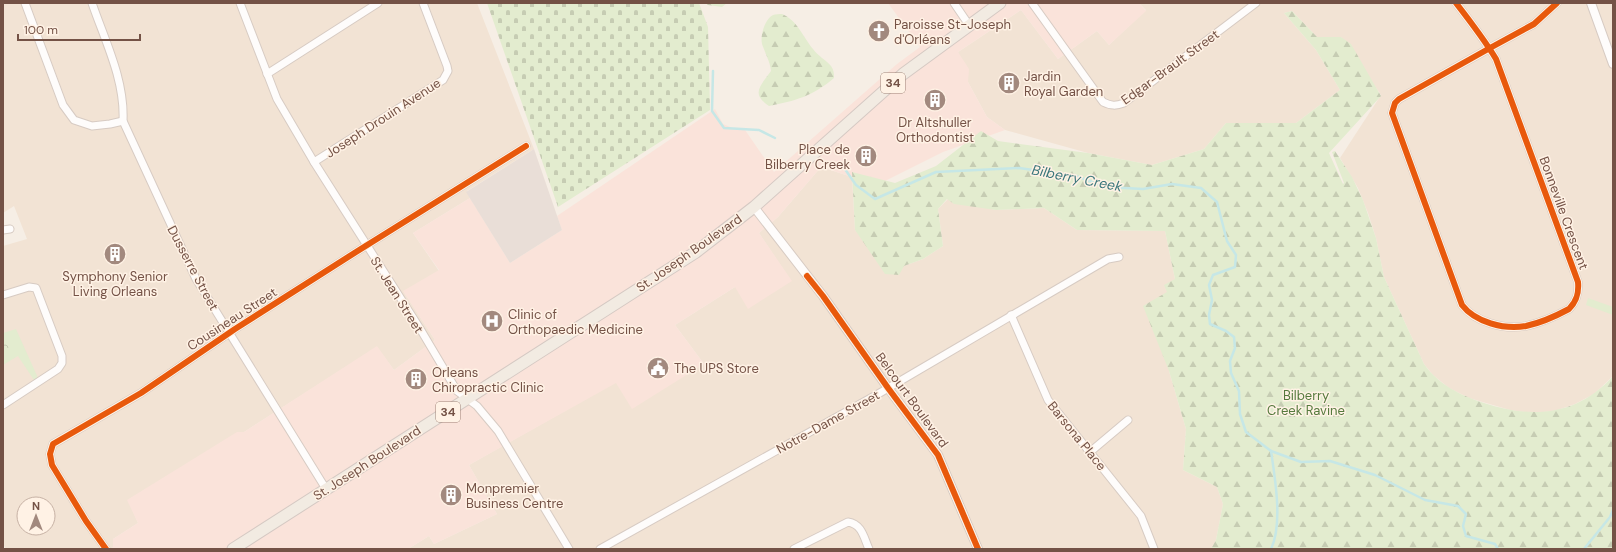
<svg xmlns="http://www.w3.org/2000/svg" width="1616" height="552" viewBox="0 0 1616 552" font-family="'DM Sans',sans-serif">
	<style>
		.residential { fill: #f2e3d4; fill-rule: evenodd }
		.commercial { fill: #fae3da }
		.industrial { fill: #e9ded7 }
		.grass { fill: #e3eccf }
		.forest { fill: url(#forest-firs) }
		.cemetery { fill: url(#cemetery-stones) }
		.park { fill: url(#park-crowns) }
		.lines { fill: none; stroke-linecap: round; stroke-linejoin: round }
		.stream { stroke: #c6e7e6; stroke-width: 2.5 }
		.minor-casing { stroke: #d7cbc3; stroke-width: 9 }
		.tertiary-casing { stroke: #d7cbc3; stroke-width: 10 }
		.primary-casing { stroke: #d5c9c3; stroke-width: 13 }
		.minor { stroke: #fefcfb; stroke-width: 7 }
		.tertiary { stroke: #fefcfb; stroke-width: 8 }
		.primary { stroke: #f2ebe2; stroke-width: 11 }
		.cycleway-casing { stroke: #fff2e5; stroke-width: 8 }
		.cycleway { stroke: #e8590c; stroke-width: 6 }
		.labels { text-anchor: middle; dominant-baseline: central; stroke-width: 3; stroke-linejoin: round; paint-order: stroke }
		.shield { fill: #fff2e5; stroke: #9e8276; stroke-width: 1 }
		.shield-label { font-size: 12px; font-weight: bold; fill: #745246 }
		.poi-label { font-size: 13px; fill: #745246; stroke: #fff2e5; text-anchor: start }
		.street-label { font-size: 13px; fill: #745246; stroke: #fff2e5 }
		.park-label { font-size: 13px; fill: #557a3d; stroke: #fff2e5 }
		.water-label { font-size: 14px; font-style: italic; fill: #3a767b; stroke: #fff2e5 }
	</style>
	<defs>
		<pattern id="forest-firs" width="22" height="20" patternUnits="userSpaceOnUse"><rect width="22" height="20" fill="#e3eccf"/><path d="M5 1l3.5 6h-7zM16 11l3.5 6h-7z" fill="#c6ccb3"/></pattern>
		<pattern id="cemetery-stones" width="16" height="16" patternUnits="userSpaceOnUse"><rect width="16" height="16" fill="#e3eccf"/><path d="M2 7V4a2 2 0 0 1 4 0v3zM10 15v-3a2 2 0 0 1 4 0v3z" fill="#c6ccb3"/></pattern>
		<pattern id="park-crowns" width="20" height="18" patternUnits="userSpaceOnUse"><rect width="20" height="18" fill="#e3eccf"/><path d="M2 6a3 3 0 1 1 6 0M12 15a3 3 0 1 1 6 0" fill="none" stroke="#c6ccb3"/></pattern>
	</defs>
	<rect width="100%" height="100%" fill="#f6eee5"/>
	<g class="residential">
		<path d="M3 3H477L534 149 467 191 470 198 413 233 439 271 404 292 435 340 394 370 377 347 244 432 237 433 128 500 138 523 113 539V548L110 549H6L3 544V246L27 239 14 206 3 213ZM24 504H48V528H24Z"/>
		<path d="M1139 3H1613V376L1594 394 1575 404 1555 411 1532 413 1510 410 1469 398 1449 388 1433 375 1424 364 1384 277 1376 238 1368 213 1358 188 1340 158 1381 95 1341 37H1317L1292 11 1284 13 1316 50 1340 90 1296 123H1226L1204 149 1152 165 1088 153 1005 130 987 117 968 82 958 52 1021 10 1058 59 1097 31 1109 45 1146 10Z"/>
		<path d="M821 167 852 177 855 230 904 266 923 259 943 246 938 209 948 199 996 210 1044 208 1077 230 1165 231 1175 279 1167 292 1169 371 1186 429 1183 470 1217 487 1223 504 1216 540 1211 549H408L429 536 434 544 497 514 469 465 616 382 704 364 675 325 735 287 791 281 759 233 778 217Z"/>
	</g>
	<path class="commercial" d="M888 3H1139L1146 11 1109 45 1097 31 1058 59 1021 10 958 52 969 69 968 82 987 117 1005 130 943 152 877 185 821 167 778 217 759 233 792 281 748 309 735 287 675 325 704 364 632 409 616 383 469 465 497 514 434 544 429 536 408 549H110L113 547V539L138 523 127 500 237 432H244L377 346 394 370 435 340 403 291 439 270 413 233 470 198 510 263 562 230 557 216 715 109 723 124 737 130H745L774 172 897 64 920 47Z"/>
	<path class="industrial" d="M534 149 562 230 510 263 466 192Z"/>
	<g class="grass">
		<path d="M1588 298 1613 307V315L1586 305Z"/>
		<path d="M16 329 38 378 34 380 18 356 3 365V333Z"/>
	</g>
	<g class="forest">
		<path d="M705 3H727L722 7 708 5Z"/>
		<path d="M1292 11 1317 37H1341L1351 44 1381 96 1329 153 1343 184 1344 183 1332 152 1335 151 1352 177 1363 200 1376 238 1384 277 1424 364C1439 385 1460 395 1484 403 1532 419 1577 416 1613 376V549H1211L1216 540 1223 504 1217 487 1183 470 1186 429 1169 371 1143 306 1167 292 1164 285 1175 279 1165 231 1077 230 1044 208 996 210 954 204 947 199 938 209 943 246 923 259 904 266 899 275 885 274 855 230 852 172 895 183 936 166 981 131 998 141 1088 153 1152 165 1204 149 1226 123H1296L1340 90 1316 50 1284 13Z"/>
		<path d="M782 14C797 20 803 37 813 49 818 56 826 60 831 66 834 70 834 74 834 78 813 96 795 101 769 106 750 94 761 85 771 71 770 61 765 53 762 44 760 35 765 19 773 15 775 14 780 14 782 14Z"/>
	</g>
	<path class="cemetery" d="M487 3H699L708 27 710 110 558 207Z"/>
	<path class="park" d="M4 340 11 351 3 356V341Z"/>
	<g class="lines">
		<g class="stream">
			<path d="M713 71 712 111 724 128 759 130 775 138"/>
			<path d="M840 162 856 185 875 199 936 172 1019 168 1076 176 1106 187 1143 189 1172 184 1201 188 1217 202 1227 241 1236 255 1235 267 1213 275 1209 285 1212 300 1209 315 1210 324 1226 331 1234 337 1235 348 1230 361 1231 373 1239 391 1240 414 1246 432 1271 451 1301 462 1330 461 1375 475 1425 500 1458 506 1466 514 1463 526 1466 536 1495 544 1498 549"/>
			<path d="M1271 549C1283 524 1275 478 1271 451"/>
			<path d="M1584 549 1610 517 1613 510"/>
		</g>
		<g class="minor-casing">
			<g id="minor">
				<path d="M25 3 63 105 74 120 92 126 110 124 123 121"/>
				<path d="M92 3C105 41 125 80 123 121L196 279 326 489"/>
				<path d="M240 3 277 99 314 162 422 332 457 391 477 406 498 431 569 549"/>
				<path d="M954 3 969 25"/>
				<path d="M1032 3 1103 102C1111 106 1116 106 1124 103L1256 3"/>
				<path d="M1456 3C1470 21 1484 39 1496 59L1578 282C1579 293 1577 301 1569 309 1556 316 1540 323 1526 326 1504 330 1475 322 1462 305L1392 113 1395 103 1399 99 1490 48 1534 24 1557 3"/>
				<path d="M267 74 378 3"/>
				<path d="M314 162 443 80 448 71 447 66 423 3"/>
				<path d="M3 230 10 229"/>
				<path d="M3 295 29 287 36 288 62 356V363L58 369 3 405"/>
				<path d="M1011 315 1048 400 1141 516 1154 549"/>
				<path d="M1090 452 1128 420"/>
				<path d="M106 549 86 521 52 465 50 454 53 444 141 393 235 329 356 252 526 146"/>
				<path d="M600 549 878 394 1108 259 1119 257"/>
				<path d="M794 549 848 522C862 524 864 538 869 549"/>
			</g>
		</g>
		<g class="tertiary-casing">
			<g id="tertiary">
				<path d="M1591 3 1613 64"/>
				<path d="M754 207 823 296 888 388 938 455 978 549"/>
			</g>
		</g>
		<g class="primary-casing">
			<path id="primary" d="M233 549 696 252 754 207 903 74 1000 3"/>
		</g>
		<use href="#minor" class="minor"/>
		<use href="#tertiary" class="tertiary"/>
		<use href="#primary" class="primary"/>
		<g class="cycleway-casing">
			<g id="cycleway">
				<path d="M1456 3C1470 21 1484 39 1496 59L1578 282C1579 293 1577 301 1569 309 1556 316 1540 323 1526 326 1504 330 1475 322 1462 305L1392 113 1395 103 1399 99 1490 48 1534 24 1557 3"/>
				<path d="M807 276 823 296 888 388 938 455 978 549"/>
				<path d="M106 549 86 521 52 465 50 454 53 444 141 393 235 329 356 252 526 146"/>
			</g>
		</g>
		<use href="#cycleway" class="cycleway"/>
	</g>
	<defs>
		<g id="church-disc" transform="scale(1.15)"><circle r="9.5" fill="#a2897e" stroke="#fff2e5"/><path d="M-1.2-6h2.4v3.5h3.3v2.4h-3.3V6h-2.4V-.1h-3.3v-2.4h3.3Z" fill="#fff"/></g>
		<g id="building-disc" transform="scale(1.15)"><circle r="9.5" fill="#a2897e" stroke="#fff2e5"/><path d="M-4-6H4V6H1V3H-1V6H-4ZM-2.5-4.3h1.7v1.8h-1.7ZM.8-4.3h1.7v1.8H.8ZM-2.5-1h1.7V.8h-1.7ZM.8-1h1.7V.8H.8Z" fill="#fff"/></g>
		<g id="hospital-disc" transform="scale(1.15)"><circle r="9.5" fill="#a2897e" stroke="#fff2e5"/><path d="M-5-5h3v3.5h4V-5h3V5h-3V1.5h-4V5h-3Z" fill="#fff"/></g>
		<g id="civic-disc" transform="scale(1.15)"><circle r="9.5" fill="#a2897e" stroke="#fff2e5"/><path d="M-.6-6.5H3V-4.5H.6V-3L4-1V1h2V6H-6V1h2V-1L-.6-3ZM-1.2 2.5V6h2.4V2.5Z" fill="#fff"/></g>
	</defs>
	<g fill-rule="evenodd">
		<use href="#church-disc" x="879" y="31"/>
		<use href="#building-disc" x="1009" y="83"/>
		<use href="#building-disc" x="935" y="100"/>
		<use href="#building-disc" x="866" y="156"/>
		<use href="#building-disc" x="115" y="254"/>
		<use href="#hospital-disc" x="492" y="321"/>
		<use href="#civic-disc" x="658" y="368"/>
		<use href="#building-disc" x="416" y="379"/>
		<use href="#building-disc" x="451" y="495"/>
	</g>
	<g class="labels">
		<g class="shield">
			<rect x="881" y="73" width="24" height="20" rx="3"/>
			<rect x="436" y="402" width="24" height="20" rx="3"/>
		</g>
		<g class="shield-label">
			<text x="893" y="83">34</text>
			<text x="448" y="412">34</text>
		</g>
		<g class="poi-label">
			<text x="894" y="24">Paroisse St-Joseph<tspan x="894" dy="15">d'Orléans</tspan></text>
			<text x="1024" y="76">Jardin<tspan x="1024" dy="15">Royal Garden</tspan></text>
			<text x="935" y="122" text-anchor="middle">Dr Altshuller<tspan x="935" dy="15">Orthodontist</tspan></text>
			<text x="850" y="149" text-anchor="end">Place de<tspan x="850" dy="15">Bilberry Creek</tspan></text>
			<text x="115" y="276" text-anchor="middle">Symphony Senior<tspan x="115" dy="15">Living Orleans</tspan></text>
			<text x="508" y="314">Clinic of<tspan x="508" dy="15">Orthopaedic Medicine</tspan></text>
			<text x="674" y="368">The UPS Store</text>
			<text x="432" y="372">Orleans<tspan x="432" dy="15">Chiropractic Clinic</tspan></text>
			<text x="466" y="488">Monpremier<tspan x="466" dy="15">Business Centre</tspan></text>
		</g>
		<g class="street-label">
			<text transform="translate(1170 67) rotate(-36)">Edgar-Brault Street</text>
			<text transform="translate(383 118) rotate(-33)">Joseph Drouin Avenue</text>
			<text transform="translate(1564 213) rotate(70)">Bonneville Crescent</text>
			<text transform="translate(689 253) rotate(-35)">St. Joseph Boulevard</text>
			<text transform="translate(193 268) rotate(62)">Dusserre Street</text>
			<text transform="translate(397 295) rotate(58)">St. Jean Street</text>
			<text transform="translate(232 319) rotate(-33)">Cousineau Street</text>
			<text transform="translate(912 400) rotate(54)">Belcourt Boulevard</text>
			<text transform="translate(828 422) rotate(-29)">Notre-Dame Street</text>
			<text transform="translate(1077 436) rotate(51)">Barsona Place</text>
			<text transform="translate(367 463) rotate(-33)">St. Joseph Boulevard</text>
		</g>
		<g class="park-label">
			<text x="1306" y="395">Bilberry<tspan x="1306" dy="15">Creek Ravine</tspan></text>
		</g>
		<g class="water-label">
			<text transform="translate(1077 178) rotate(11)">Bilberry Creek</text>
		</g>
	</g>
	<rect width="1616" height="552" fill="none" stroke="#745246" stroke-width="8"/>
	<g transform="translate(36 516)"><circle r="19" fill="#fff2e5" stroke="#c7b2a5"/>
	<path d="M0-3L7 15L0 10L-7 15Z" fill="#a2897e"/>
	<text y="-6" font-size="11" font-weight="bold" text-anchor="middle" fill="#745246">N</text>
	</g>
	<path d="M18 34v6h122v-6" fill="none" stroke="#745246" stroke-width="2"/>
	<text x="24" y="34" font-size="12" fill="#745246" stroke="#fff2e5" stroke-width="3" paint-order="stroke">100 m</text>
</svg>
